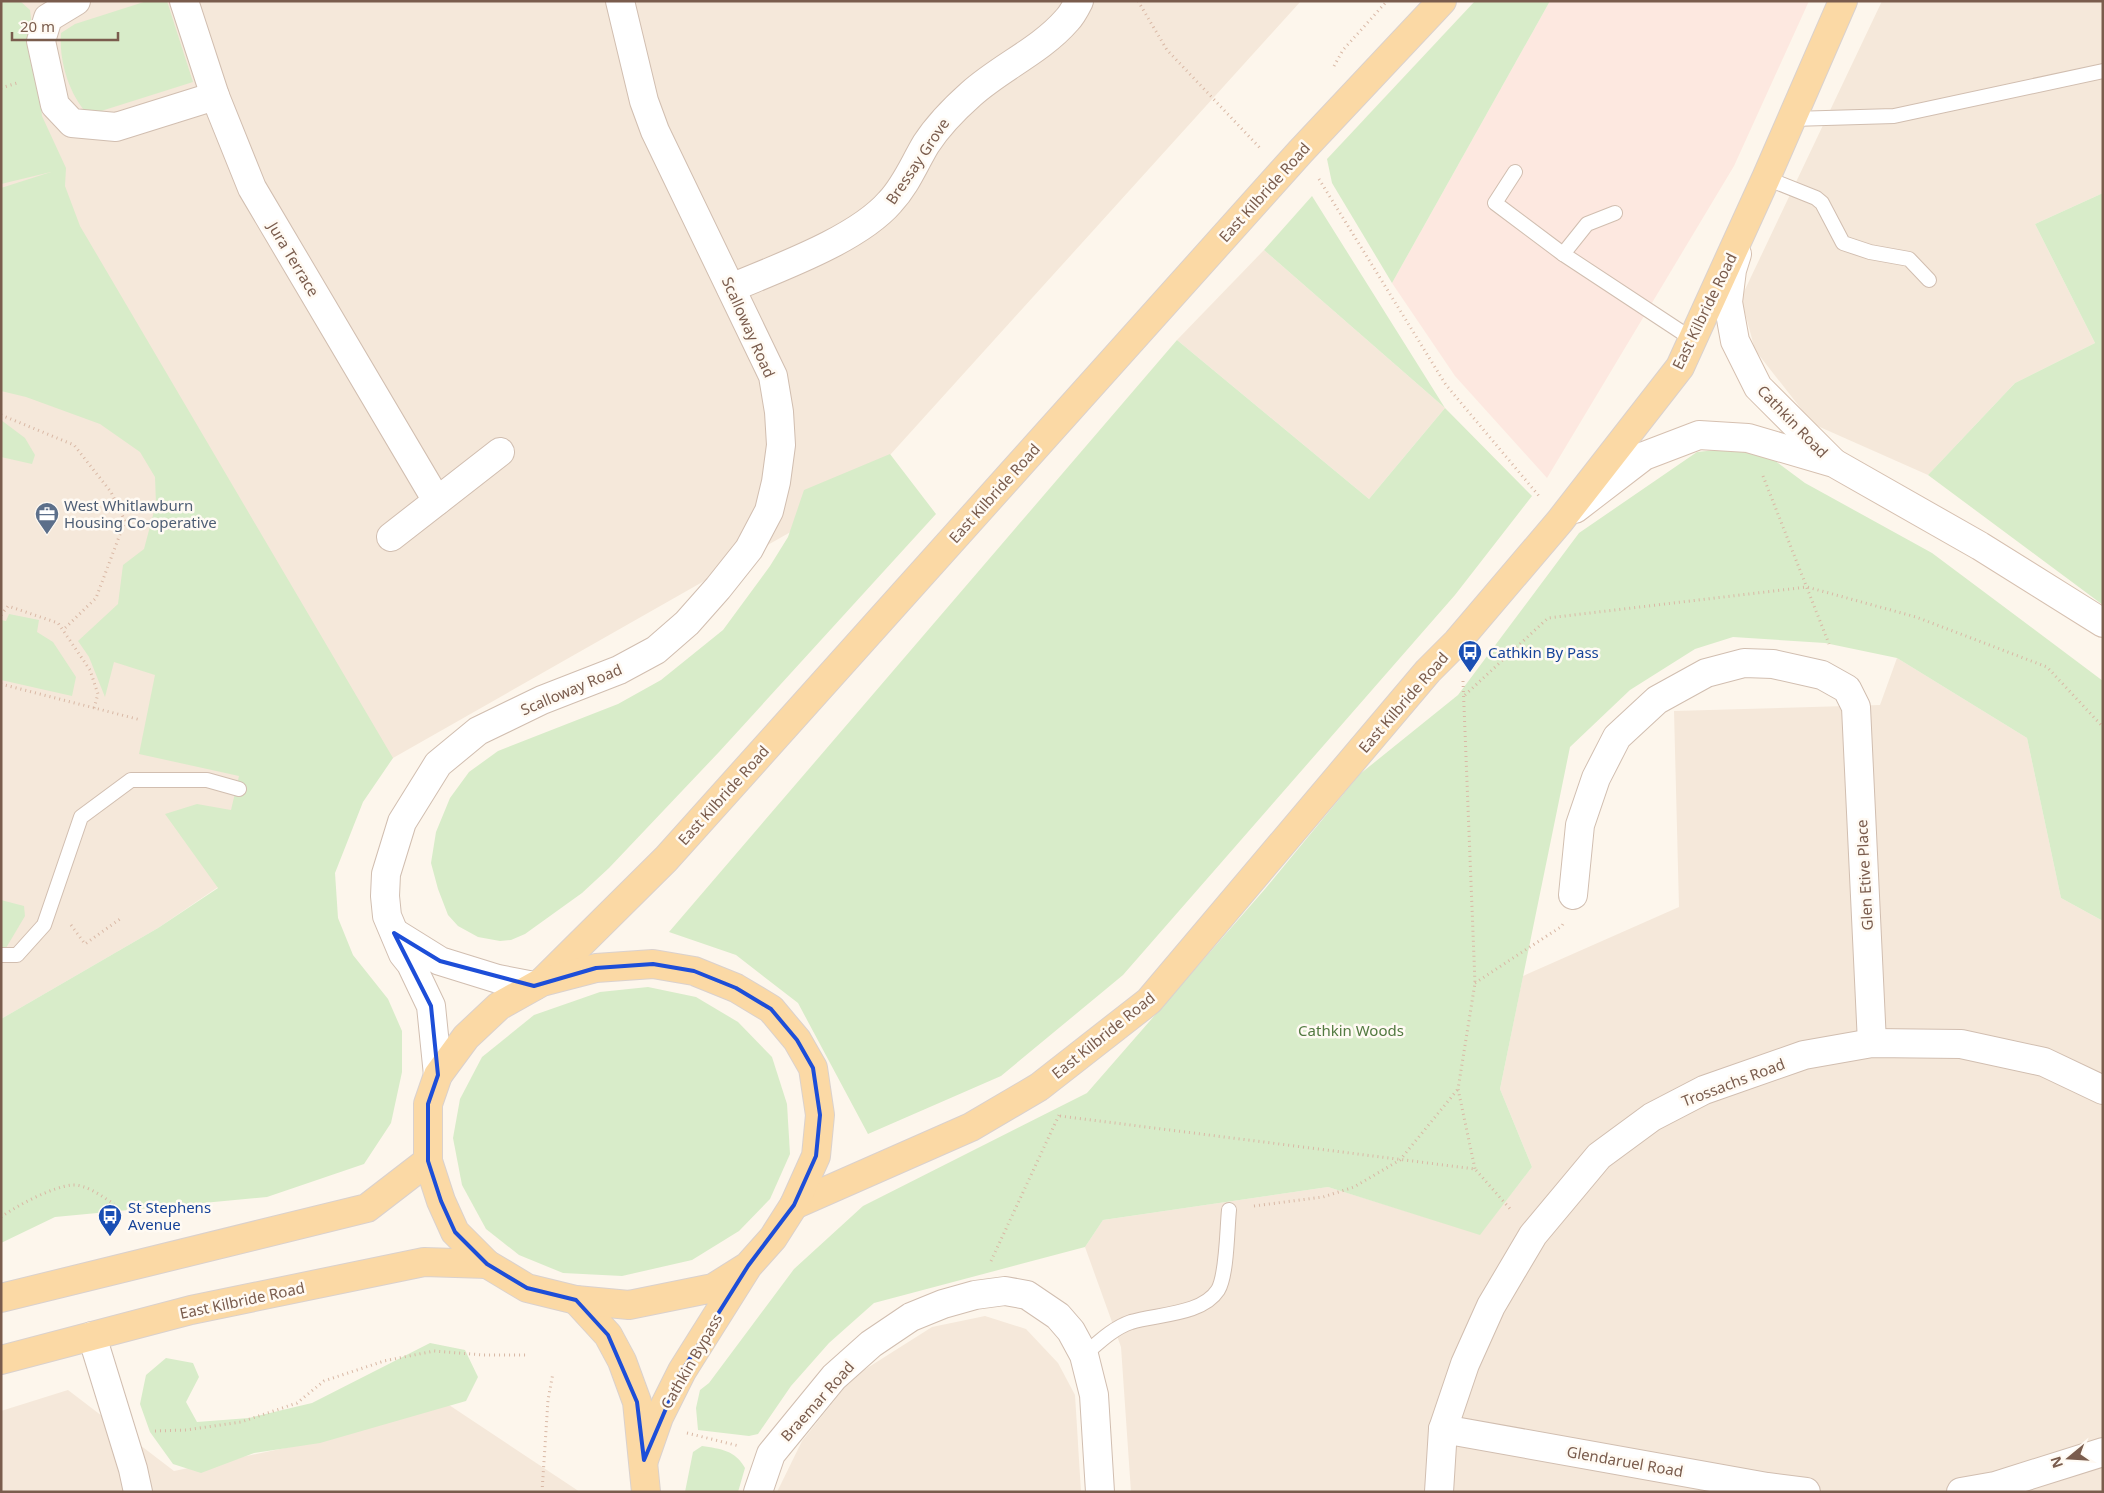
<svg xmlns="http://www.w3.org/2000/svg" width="2104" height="1493" viewBox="0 0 2104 1493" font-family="'Noto Sans',sans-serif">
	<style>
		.residential { fill: #f5e8da }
		.commercial { fill: #fde8e0 }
		.green { fill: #d8ecc9 }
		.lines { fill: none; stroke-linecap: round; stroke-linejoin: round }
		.service-casing { stroke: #d1beb0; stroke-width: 16 }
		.minor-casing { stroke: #d1beb0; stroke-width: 30 }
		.secondary-casing { stroke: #d6c0b0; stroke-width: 30 }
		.primary-casing { stroke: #dad1cd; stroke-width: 30 }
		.path { stroke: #d9b8a5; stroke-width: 3; stroke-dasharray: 1 4; stroke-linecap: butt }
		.service { stroke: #fff; stroke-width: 14 }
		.minor { stroke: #fff; stroke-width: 28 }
		.secondary { stroke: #fff; stroke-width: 28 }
		.primary { stroke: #fbd9a5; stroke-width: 28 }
		.marked { fill: none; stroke: #1d4ed8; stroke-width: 4; stroke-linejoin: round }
		.labels { text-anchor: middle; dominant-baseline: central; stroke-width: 5; stroke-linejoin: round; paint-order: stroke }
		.street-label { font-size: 15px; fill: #7a5c4d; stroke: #fffaf3 }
		.service-label { font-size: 15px; fill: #4e5e75; stroke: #fffaf3; text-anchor: start }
		.transit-label { font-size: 15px; fill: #164399; stroke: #fffaf3; text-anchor: start }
		.park-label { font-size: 15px; fill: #537a41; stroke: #fffaf3 }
	</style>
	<rect width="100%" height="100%" fill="#fdf6ec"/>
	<g class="residential">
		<path d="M1 1H1301L852 497 393 758 243 870 158 928 1 1019Z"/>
		<path d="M1882 1H2103V193L2035 224 2095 343 2015 383 1928 475 1813 424 1755 350 1741 298Z"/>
		<path d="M1264 250 1445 408 1369 499 1177 340Z"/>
		<path d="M1897 658 2027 738 2061 898 2103 921V1492H1131L1121 1347 1085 1247 1103 1220 1328 1187 1480 1234 1532 1167 1500 1089 1523 976 1679 907 1674 711 1880 705Z"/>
		<path d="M985 1316 1026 1329 1058 1363 1075 1395 1081 1492H777L802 1441 853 1377 932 1327Z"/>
		<path d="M68 1390 174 1471 328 1439 443 1401 580 1492H1V1411Z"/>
	</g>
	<path class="commercial" d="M1550 1H1809L1734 166 1547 478 1455 376 1392 283Z"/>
	<g class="green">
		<path d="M1 1H20L30 10 42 116 66 168 65 186 80 226 393 758 363 802 335 873 338 918 353 955 388 999 402 1031V1072L391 1123 364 1164 267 1197 55 1217 1 1243V1019L158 928 218 888 165 814 197 804 231 810 239 776 139 754 155 675 114 662 105 697 89 657 78 641 118 604 123 565 144 549 156 504 155 477 140 452 100 424 26 397 1 391V188L51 172 1 184Z"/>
		<path d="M147 1H167L193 82 98 112 84 110C67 89 59 58 61 33L75 24Z"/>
		<path d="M1475 1H1550L1392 283 1332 183 1327 159Z"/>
		<path d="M2103 193V605L1928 475 2015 383 2095 343 2035 224Z"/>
		<path d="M1312 196 1445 408 1532 496 1455 595 1123 975 1001 1076 868 1134 798 1003 736 955 669 932 1177 340 1369 499 1445 408 1264 250Z"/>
		<path d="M1 420 25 438 35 455 32 464 1 457Z"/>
		<path d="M1755 446 1805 483 1932 553 2103 681V921L2061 898 2027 738 1897 658 1825 643 1733 637 1695 649 1630 690 1570 747 1500 1089 1532 1167 1480 1235 1328 1187 1103 1220 1085 1247 874 1303 829 1343 791 1386 758 1434 749 1436 698 1430 696 1408 700 1390 709 1383 794 1269 863 1206 1087 1093 1265 889 1360 774 1458 695 1579 533 1697 452Z"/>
		<path d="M890 454 936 514 719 752 609 868 582 893 525 934 511 940 500 941 478 937 458 926 448 915 438 889 431 863 436 832 450 798 469 772 498 751 618 704 661 680 723 630 770 566 788 537 804 490Z"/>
		<path d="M9 614 39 620 37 632 53 642 76 677 72 696 1 680V620L6 621Z"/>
		<path d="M1 900 24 906 25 916 6 948H1Z"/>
		<path d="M648 987 696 997 738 1022 772 1057 787 1104 790 1154 770 1199 739 1231 692 1260 622 1276 563 1273 519 1255 486 1229 462 1185 453 1138 460 1099 482 1057 534 1015 600 992Z"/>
		<path d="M430 1343 465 1350 478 1377 466 1401 320 1443 254 1453 201 1473 173 1464 150 1432 140 1404 146 1375 166 1358 193 1363 199 1377 186 1402 197 1422 249 1418 312 1403Z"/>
		<path d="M702 1446C721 1449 735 1450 745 1468L738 1492H685L693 1452Z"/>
	</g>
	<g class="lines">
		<g class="service-casing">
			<g id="service">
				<path d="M1792 119 1894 116 2103 71"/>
				<path d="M1515 172 1495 203 1563 254 1692 339"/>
				<path d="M1766 178 1816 198 1822 203 1843 243 1870 252 1909 259 1929 280"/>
				<path d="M1563 254 1587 224 1615 213"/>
				<path d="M1 955H17L44 925 81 817 131 780H207L239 789"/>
				<path d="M1084 1355C1098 1343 1113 1328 1131 1322 1157 1314 1202 1315 1218 1290 1227 1275 1227 1229 1229 1210"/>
			</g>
		</g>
		<g class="minor-casing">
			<g id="minor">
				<path d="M76 1 48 18 41 41 55 105 72 123 116 127 215 96"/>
				<path d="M184 1 215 96 252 188 437 501"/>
				<path d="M731 288C778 268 857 240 890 202 906 185 914 164 926 144 939 124 953 110 971 94 1001 67 1040 51 1067 20 1072 15 1076 7 1079 1"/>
				<path d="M391 537 500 452"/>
				<path d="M1573 895 1580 825 1596 778 1617 737 1657 700 1706 673 1744 663 1773 664 1822 675 1847 689 1856 707 1872 1043"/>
				<path d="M395 933 440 961 498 979 534 986"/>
				<path d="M438 1075 431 1006 411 964 403 954 387 916 385 896 386 874 402 822 438 764 478 731 542 700 619 670 656 650 687 623 718 588 749 549 769 511 776 482 781 445 779 412 773 376 655 131 644 101 620 1"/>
				<path d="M92 1336 133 1469 138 1492"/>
				<path d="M1443 1429 1767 1487 1806 1492"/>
				<path d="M758 1492 771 1454 834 1377 871 1344 911 1317 943 1304 975 1295 1005 1291 1027 1295 1058 1316 1071 1331 1084 1355 1094 1395 1100 1492"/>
				<path d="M1439 1492 1443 1429 1465 1364 1491 1306 1533 1235 1599 1156 1652 1117 1704 1090 1804 1055 1872 1043 1961 1044 2044 1062 2103 1090"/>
				<path d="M1961 1492 1995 1486 2103 1452"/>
			</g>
		</g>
		<g class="secondary-casing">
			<g id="secondary">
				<path d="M1737 254 1732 270 1728 302 1735 341 1758 387 1832 461"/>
				<path d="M1575 509 1644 456 1699 435 1748 438 1834 463 1980 546 2103 623"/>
			</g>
		</g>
		<g class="primary-casing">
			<g id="primary">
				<path d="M543 981 666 859 1301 151 1442 1"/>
				<path d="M794 1205 971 1127 1039 1087 1149 1001 1428 671 1457 642 1560 521 1680 367 1766 178 1843 1"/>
				<path d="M1 1298 367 1208 428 1161"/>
				<path d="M576 1300 608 1335 622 1361 637 1402 646 1492"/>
				<path d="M1 1360 191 1310 424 1262 487 1264"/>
				<path d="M644 1460 659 1417 682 1371 748 1266 773 1238 794 1205 816 1156 820 1115 813 1068 797 1040 771 1009 736 988 694 971 653 964 596 968 542 982 499 1006 466 1037 438 1075 428 1104V1161L441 1201 455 1232 487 1264 527 1288 576 1300 629 1305 713 1288 748 1266"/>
			</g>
		</g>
		<g class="path">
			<path d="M1138 1 1167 50 1260 148"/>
			<path d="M1334 66 1343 50 1387 1"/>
			<path d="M1 88 17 83"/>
			<path d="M1319 179 1446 385 1539 496"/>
			<path d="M1 415 74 445 111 492 125 521 96 598 63 630"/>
			<path d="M1763 476 1829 644"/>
			<path d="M1 615 8 606 58 623 90 670 98 694 94 708"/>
			<path d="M1463 681 1475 983 1458 1089 1475 1169"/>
			<path d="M1 684 141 720"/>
			<path d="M1465 695 1548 618 1807 587 1916 617 2047 667 2103 727"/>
			<path d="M71 925 85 944 120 919"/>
			<path d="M1475 983 1562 926 1563 924"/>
			<path d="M1060 1116 1475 1169 1511 1210"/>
			<path d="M1254 1206 1323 1197 1354 1187 1400 1160 1458 1089"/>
			<path d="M1 1217C18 1205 52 1187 72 1185 86 1184 103 1197 114 1204"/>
			<path d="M991 1261 1059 1115"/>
			<path d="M155 1431 186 1430 241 1422 297 1403 324 1381 384 1361 434 1351 483 1355H529"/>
			<path d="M687 1433 739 1446"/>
			<path d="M542 1492 548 1400 553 1373"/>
		</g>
		<use href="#service" class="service"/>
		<use href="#minor" class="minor"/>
		<use href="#secondary" class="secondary"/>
		<use href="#primary" class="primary"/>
	</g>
	<path class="marked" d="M394 933 440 961 534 986 596 968 653 964 694 971 736 988 771 1009 797 1040 813 1068 820 1115 816 1156 794 1205 748 1266 682 1371 644 1460 637 1402 608 1335 576 1300 527 1288 487 1264 455 1232 441 1201 428 1161V1104L438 1075 431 1006Z"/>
	<defs>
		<g id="office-pin" transform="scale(1.25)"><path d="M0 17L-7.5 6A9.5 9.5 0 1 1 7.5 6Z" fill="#5c6f8a" stroke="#fffaf3"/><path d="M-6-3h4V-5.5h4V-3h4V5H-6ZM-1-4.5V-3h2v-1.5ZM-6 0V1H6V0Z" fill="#fff"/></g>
		<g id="bus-pin" transform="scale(1.25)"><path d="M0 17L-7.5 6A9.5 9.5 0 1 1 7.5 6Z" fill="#1a4fb4" stroke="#fffaf3"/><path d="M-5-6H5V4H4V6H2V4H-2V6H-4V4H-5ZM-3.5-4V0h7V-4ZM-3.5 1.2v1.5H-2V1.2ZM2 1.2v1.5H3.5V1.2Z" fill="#fff"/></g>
	</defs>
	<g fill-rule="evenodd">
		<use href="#office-pin" x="47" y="514"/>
		<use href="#bus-pin" x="1470" y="652"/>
		<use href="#bus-pin" x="110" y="1216"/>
	</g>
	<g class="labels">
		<g class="street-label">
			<text transform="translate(917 161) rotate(-56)">Bressay Grove</text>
			<text transform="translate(1264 192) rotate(-48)">East Kilbride Road</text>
			<text transform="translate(294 259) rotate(59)">Jura Terrace</text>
			<text transform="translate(1704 311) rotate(-64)">East Kilbride Road</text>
			<text transform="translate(749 327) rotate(66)">Scalloway Road</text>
			<text transform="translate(1793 421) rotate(46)">Cathkin Road</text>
			<text transform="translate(994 493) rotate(-48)">East Kilbride Road</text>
			<text transform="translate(571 689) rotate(-23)">Scalloway Road</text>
			<text transform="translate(1403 702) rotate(-49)">East Kilbride Road</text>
			<text transform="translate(723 795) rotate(-48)">East Kilbride Road</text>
			<text transform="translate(1864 875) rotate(-93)">Glen Etive Place</text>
			<text transform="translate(1103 1035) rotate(-39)">East Kilbride Road</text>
			<text transform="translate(1733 1082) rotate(-21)">Trossachs Road</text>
			<text transform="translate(242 1300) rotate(-12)">East Kilbride Road</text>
			<text transform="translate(691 1361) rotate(-60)">Cathkin Bypass</text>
			<text transform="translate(817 1401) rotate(-48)">Braemar Road</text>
			<text transform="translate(1625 1461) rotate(10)">Glendaruel Road</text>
		</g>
		<g class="service-label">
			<text x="64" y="505">West Whitlawburn<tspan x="64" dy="17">Housing Co-operative</tspan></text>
		</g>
		<g class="transit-label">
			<text x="1488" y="652">Cathkin By Pass</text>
			<text x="128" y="1207">St Stephens<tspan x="128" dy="17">Avenue</tspan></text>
		</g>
		<g class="park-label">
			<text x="1351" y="1030">Cathkin Woods</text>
		</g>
	</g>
	<rect width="2104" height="1493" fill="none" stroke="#7a5c4d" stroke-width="5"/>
	<g transform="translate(2069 1458) rotate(252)" stroke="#fffaf3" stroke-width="4" paint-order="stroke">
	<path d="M0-4L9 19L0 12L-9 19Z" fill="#7a5c4d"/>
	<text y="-8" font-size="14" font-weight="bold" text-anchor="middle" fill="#7a5c4d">N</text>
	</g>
	<path d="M12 32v8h106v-8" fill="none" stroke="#7a5c4d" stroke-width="2.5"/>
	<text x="20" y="32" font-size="15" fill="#7a5c4d" stroke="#fffaf3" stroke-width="4" paint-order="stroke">20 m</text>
</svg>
